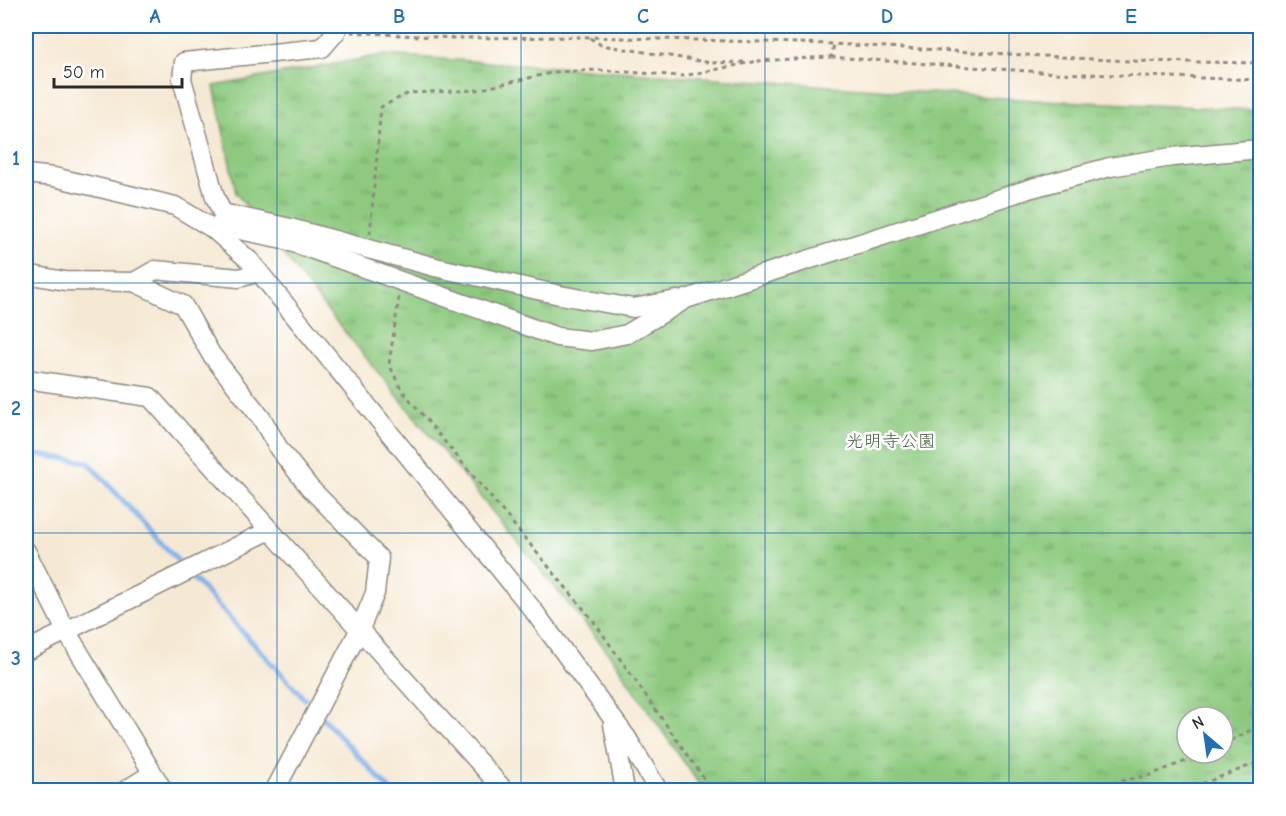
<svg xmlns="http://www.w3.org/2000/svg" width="1286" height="816" viewBox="0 0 1286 816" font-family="'Comic Neue','Klee One',sans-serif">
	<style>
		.park { fill: url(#park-tufts); stroke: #5c7a55; stroke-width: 1.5; fill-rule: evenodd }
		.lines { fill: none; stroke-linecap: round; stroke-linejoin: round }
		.stream { stroke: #7eb2eb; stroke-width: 5 }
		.minor-casing { stroke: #908a80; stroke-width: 21 }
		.path { stroke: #908a80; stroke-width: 3; stroke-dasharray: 4.5 4.5; stroke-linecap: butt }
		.minor { stroke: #fff; stroke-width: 18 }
		.grid { fill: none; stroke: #1f6fb2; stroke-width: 1.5; stroke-opacity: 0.55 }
		.labels { text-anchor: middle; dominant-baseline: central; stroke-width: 5; stroke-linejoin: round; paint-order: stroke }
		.park-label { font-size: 18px; fill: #4d6348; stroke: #fff }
		.neatline { fill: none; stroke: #1f6fb2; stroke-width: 2 }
		.grid-label { font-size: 20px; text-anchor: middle; font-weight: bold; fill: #1f6fb2 }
	</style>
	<defs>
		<pattern id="park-tufts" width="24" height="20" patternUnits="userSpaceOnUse" patternTransform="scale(1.5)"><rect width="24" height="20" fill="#8dca7f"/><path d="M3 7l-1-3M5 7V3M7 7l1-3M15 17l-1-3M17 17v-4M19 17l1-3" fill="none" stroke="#73a468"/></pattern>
	</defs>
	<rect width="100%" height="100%" fill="#fff"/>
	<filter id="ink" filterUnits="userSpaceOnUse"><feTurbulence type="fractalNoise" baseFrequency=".0167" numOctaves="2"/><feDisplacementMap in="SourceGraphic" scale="12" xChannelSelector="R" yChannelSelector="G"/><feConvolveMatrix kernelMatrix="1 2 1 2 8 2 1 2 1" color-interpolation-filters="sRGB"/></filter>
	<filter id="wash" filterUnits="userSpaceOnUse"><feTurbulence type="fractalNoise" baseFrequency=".008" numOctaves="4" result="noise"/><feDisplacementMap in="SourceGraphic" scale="24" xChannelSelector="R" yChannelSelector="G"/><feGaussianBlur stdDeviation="1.35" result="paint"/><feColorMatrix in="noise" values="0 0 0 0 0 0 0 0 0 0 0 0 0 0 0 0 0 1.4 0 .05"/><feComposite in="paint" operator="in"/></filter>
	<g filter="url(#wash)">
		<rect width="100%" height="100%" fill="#f6e9d4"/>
		<path class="park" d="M383 55 1018 99 1260 110V785L1245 790H703L608 652 317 298 236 193 214 86ZM1187 717H1223V753H1187Z"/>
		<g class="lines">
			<g class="stream">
				<path d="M26 453 88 462 178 561"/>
				<path d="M189 574 305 699"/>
				<path d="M319 714 390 790"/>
			</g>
		</g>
	</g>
	<g filter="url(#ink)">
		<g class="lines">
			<g class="minor-casing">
				<g id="minor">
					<path d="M26 174 54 177 175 206 212 228 250 261 533 610 627 738 658 790"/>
					<path d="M222 213 286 227 435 267 560 295 633 308 677 300"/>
					<path d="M227 223 215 197 182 79 184 62 322 48 336 32 332 26"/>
					<path d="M212 228 220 226 283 239 557 337 592 341 627 334 686 299 1032 188 1110 167 1172 157 1260 149"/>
					<path d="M26 274 65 281 134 282 155 270 239 278 259 272"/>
					<path d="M134 282 183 305 211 354 262 419 279 449 310 488 379 558 375 593 360 629 275 790"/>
					<path d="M26 379 150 397 504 790"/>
					<path d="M26 551 66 631 163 790"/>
					<path d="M26 651 270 530"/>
					<path d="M613 724 625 790"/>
					<path d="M126 790 152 774"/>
				</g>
			</g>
			<g class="path">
				<path d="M190 26 308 30"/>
				<path d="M351 32 452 38 588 37 834 44 1129 61 1260 63"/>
				<path d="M590 38 601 45 712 63 748 62"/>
				<path d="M831 57 1056 73 1260 80"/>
				<path d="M757 61 831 57 834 45"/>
				<path d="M370 234 381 107 409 93 477 90 555 72 598 70 683 76 758 61"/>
				<path d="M399 297 389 364 401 389 592 619 712 790"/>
				<path d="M1223 745 1260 725"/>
				<path d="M1077 790 1150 775 1207 753"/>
				<path d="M1185 790 1260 762"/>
			</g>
			<use href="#minor" class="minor"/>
		</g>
	</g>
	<path class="grid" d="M277 26V790M521 26V790M765 26V790M1009 26V790M26 283H1260M26 533H1260"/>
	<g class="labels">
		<g class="park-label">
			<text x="891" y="441">光明寺公園</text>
		</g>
	</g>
	<rect width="1286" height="816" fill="none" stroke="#fff" stroke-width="66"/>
	<g transform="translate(1205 735) rotate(331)"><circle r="28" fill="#ffffff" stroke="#aaaaaa" stroke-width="1.5"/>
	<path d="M0-4.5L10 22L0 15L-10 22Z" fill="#1f6fb2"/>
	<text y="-9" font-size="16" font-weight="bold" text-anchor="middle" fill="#2b2b2b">N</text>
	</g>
	<path d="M54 78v9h128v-9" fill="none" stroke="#2b2b2b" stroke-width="3"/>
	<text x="63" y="78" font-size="18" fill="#2b2b2b" stroke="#ffffff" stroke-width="4.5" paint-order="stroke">50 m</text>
	<rect x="33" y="33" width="1220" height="750" class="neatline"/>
	<g class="grid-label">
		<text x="155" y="23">A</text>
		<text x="399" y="23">B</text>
		<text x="643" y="23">C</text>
		<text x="887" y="23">D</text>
		<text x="1131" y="23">E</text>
		<text x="16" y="165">1</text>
		<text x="16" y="415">2</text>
		<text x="16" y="665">3</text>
	</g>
</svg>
